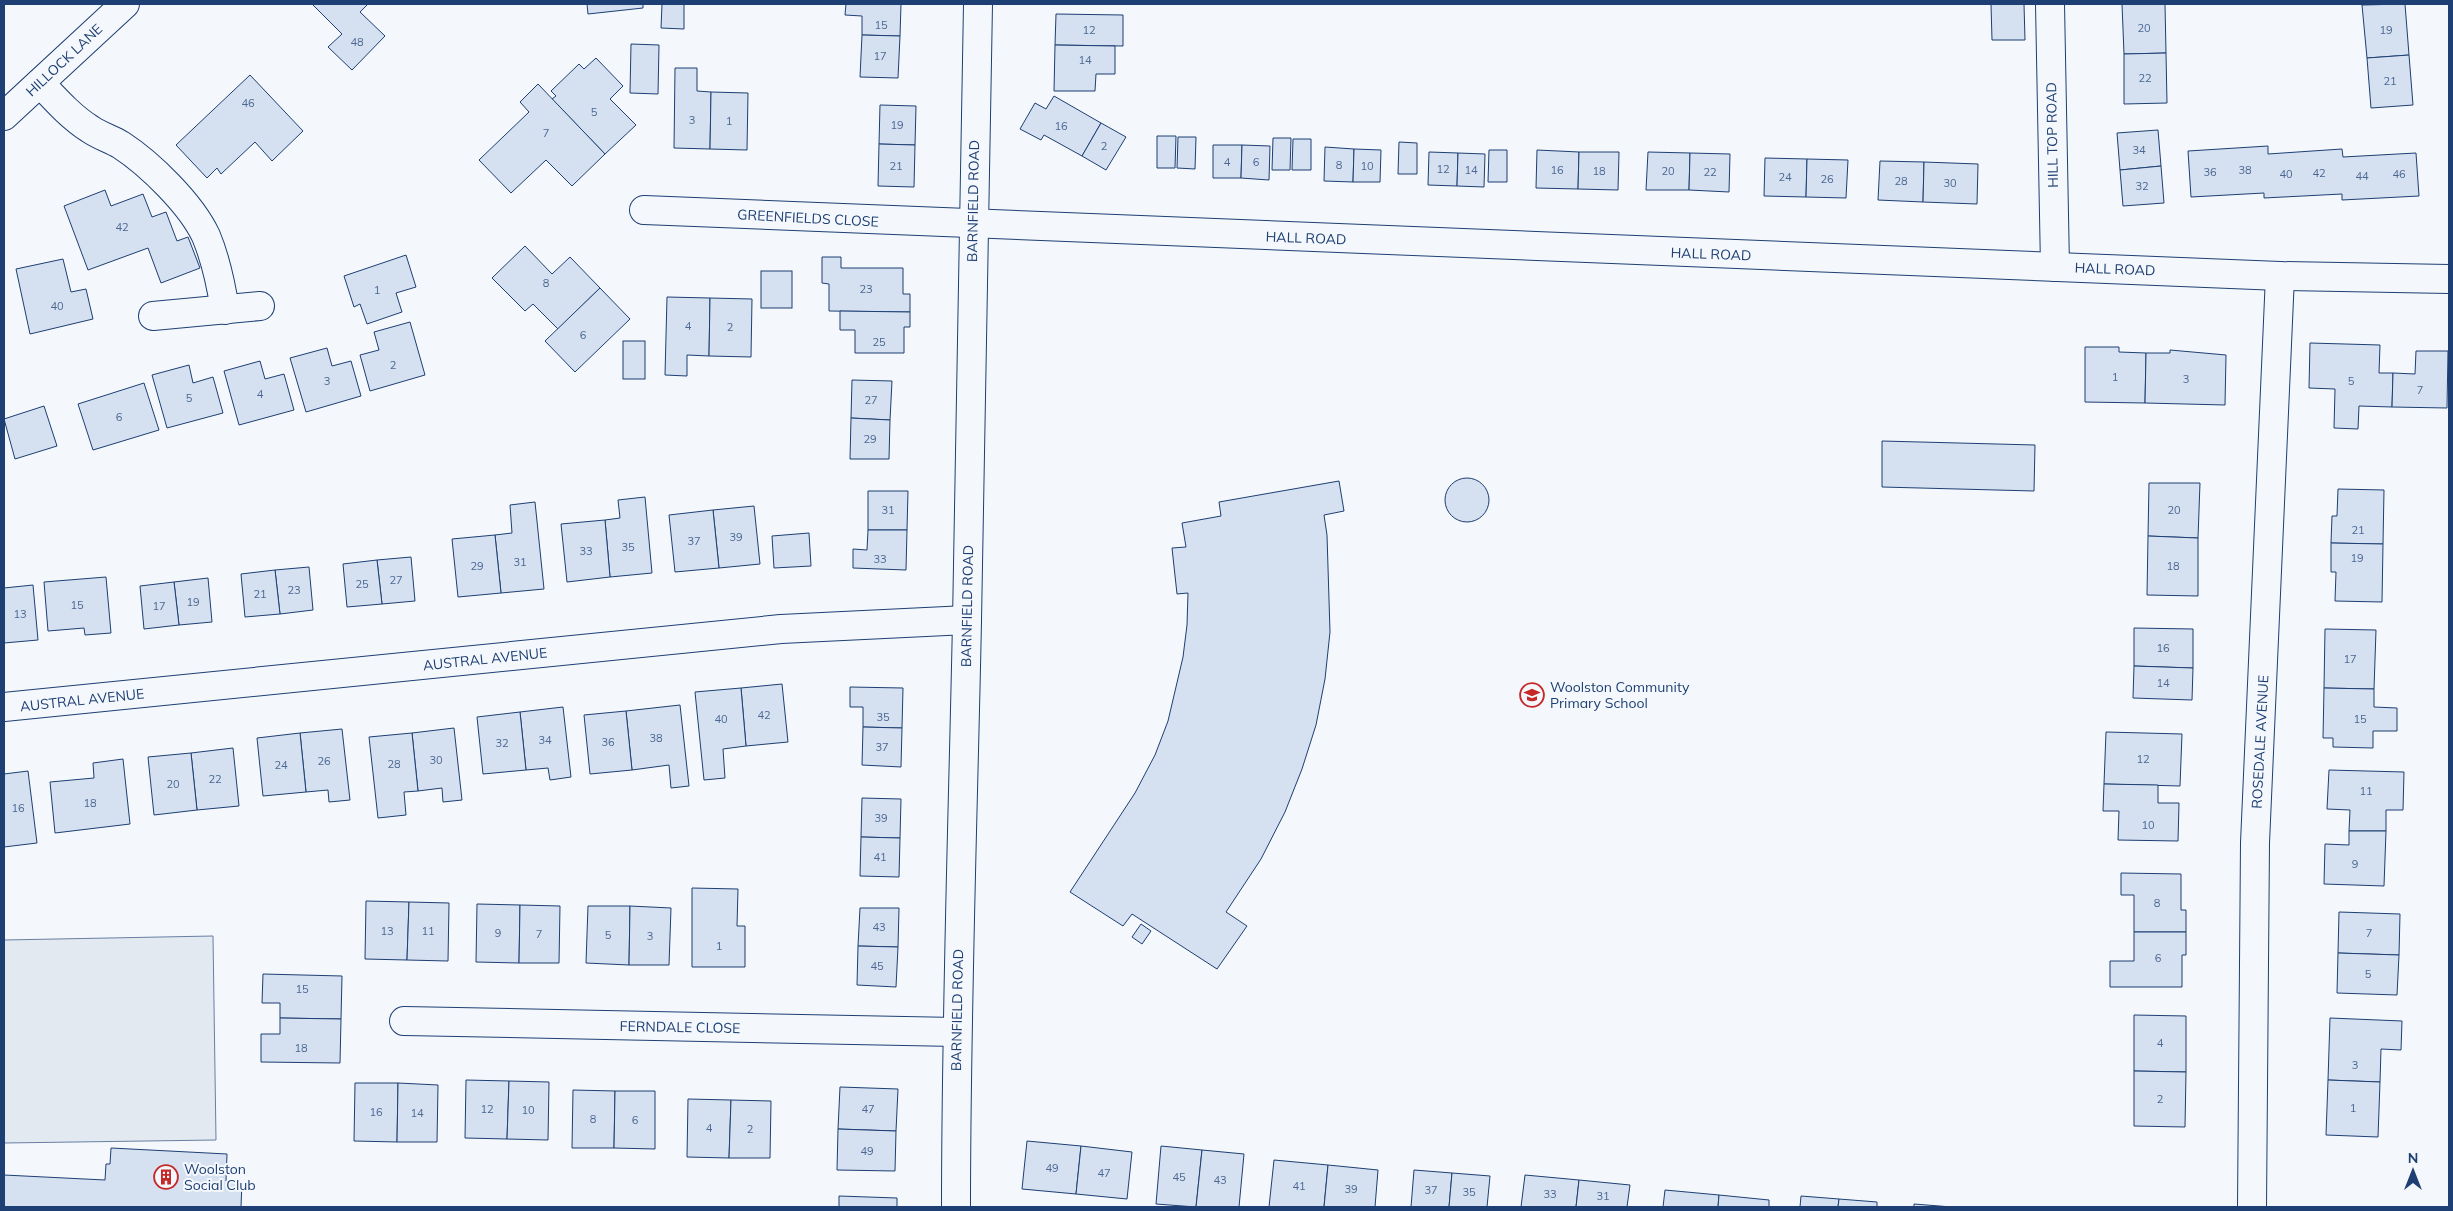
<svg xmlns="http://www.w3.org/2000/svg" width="2453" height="1211" viewBox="0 0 2453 1211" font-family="Mulish,sans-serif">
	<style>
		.green { fill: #e3e9f0; stroke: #687fa3 }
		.building { fill: #d5e0f0; stroke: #1d3f73 }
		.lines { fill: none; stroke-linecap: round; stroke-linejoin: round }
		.street-casing { stroke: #1d3f73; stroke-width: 30 }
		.secondary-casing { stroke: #1d3f73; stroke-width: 30 }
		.street { stroke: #f4f7fb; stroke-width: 28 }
		.secondary { stroke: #f4f7fb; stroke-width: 28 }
		.labels { text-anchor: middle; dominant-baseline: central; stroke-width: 4; stroke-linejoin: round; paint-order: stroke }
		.number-label { font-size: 11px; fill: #4b6792 }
		.street-label { font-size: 14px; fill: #1d3f73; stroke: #f4f7fb }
		.poi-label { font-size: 14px; fill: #1d3f73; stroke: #f4f7fb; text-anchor: start }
	</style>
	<rect width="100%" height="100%" fill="#f4f7fb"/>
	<path class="green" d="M213 936 216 1140 4 1143V940Z"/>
	<g class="building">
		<path d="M312 4H368L360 12 385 36 352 70 328 47 342 34Z"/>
		<path d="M587 4H643V8L588 14Z"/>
		<path d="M662 4H684V29L661 28Z"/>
		<path d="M846 4H901L900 36 862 35V16L845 15Z"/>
		<path d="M1991 4H2024L2025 40H1992Z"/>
		<path d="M2122 4H2165L2166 53 2124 54Z"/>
		<path d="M2405 4 2409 55 2367 58 2362 5Z"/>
		<path d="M1056 14 1123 15V46L1055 45Z"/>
		<path d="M862 35 900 36 898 78 860 77Z"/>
		<path d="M631 44 659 45 658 94 630 93Z"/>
		<path d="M1055 45 1115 46V74H1096L1095 91H1054Z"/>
		<path d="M2166 53 2167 103 2124 104V54Z"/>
		<path d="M2409 55 2413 105 2371 108 2367 58Z"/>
		<path d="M596 58 623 86 610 99 636 125 605 154 552 99 556 96 551 91 579 64 584 69Z"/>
		<path d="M675 68H697V91L711 92 710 149 674 148Z"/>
		<path d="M250 75 303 131 272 161 255 142 221 174 217 168 207 178 176 145Z"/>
		<path d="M538 84 605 154 572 186 546 160 511 193 479 160 529 112 520 102Z"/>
		<path d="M711 92 748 93 747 150 710 149Z"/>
		<path d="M1054 96 1101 123 1082 156 1044 135 1041 140 1020 129 1035 103 1046 109Z"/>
		<path d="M880 105 916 106 915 145 879 144Z"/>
		<path d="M1101 123 1126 137 1106 170 1082 156Z"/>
		<path d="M2158 130 2161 166 2120 170 2117 133Z"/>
		<path d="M1157 136H1176L1175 168H1157Z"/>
		<path d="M1178 137H1196L1195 169 1177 168Z"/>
		<path d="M1273 138H1291L1290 170H1272Z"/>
		<path d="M1293 139H1311V170H1292Z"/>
		<path d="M1399 142 1417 143V174H1398Z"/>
		<path d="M879 144 915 145 914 187 878 186Z"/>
		<path d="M1213 145H1242L1241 178H1213Z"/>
		<path d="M1242 145 1270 146 1269 180 1241 178Z"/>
		<path d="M2268 146V154L2342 149 2343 157 2416 153 2419 196 2342 200V194L2264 198V193L2191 197 2188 151Z"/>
		<path d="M1325 147 1354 149 1353 182 1324 181Z"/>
		<path d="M1354 149 1381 150 1380 182H1353Z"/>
		<path d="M1489 150H1507V182H1488Z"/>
		<path d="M1537 150 1579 152 1578 189 1536 188Z"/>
		<path d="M1429 152 1458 153 1457 186 1428 185Z"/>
		<path d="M1579 152H1619L1618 190 1578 189Z"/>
		<path d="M1648 152 1690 153 1689 190H1646Z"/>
		<path d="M1458 153 1485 154 1484 187 1457 186Z"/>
		<path d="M1690 153 1730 154 1729 192 1689 190Z"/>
		<path d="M1765 158 1807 159 1806 197 1764 196Z"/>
		<path d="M1807 159 1848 160 1846 198 1806 197Z"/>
		<path d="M1880 161 1924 162 1923 202 1878 200Z"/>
		<path d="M1924 162 1978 164 1977 204 1923 202Z"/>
		<path d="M2161 166 2164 203 2123 206 2120 170Z"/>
		<path d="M105 190 111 206 143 194 152 217 166 212 177 241 188 237 200 268 161 283 148 248 88 270 64 206Z"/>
		<path d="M525 246 552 274 570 257 600 288 558 329 533 304 525 311 492 278Z"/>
		<path d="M406 255 416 287 396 293 402 312 367 324 360 304 354 307 344 276Z"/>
		<path d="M822 257H841V268H903V294H910V312L829 311V284L822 283Z"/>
		<path d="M63 259 71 292 86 289 93 319 30 334 16 269Z"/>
		<rect x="761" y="271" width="31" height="37"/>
		<path d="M600 288 630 319 575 372 545 341Z"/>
		<path d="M667 297 710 298 709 356 687 355V376L665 375Z"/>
		<path d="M710 298 752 299 751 357 709 356Z"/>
		<path d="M840 311 910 312V327H904V353H855V330H840Z"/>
		<path d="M410 322 425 375 370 391 360 355 379 350 374 332Z"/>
		<rect x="623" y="341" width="22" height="38"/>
		<path d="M2310 343 2380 345 2379 373H2393L2392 407 2359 406 2358 429 2334 428 2335 389 2309 388Z"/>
		<path d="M2085 347H2119V352L2146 353 2145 403 2085 402Z"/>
		<path d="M327 348 332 366 351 361 361 396 306 412 290 358Z"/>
		<path d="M2170 350 2226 355 2225 405 2145 403 2146 353H2170Z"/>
		<path d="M2416 351H2448L2447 408 2392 407 2393 373 2415 374Z"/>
		<path d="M260 361 265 379 284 374 294 410 239 425 224 371Z"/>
		<path d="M189 365 193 383 213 377 223 413 167 428 152 375Z"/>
		<path d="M852 380 892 381 890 420 851 418Z"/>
		<path d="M144 383 159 430 93 450 78 404Z"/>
		<path d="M44 406 57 446 15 459 4 419Z"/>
		<path d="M851 418 890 420 889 459H850Z"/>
		<path d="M1882 441 2035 445 2034 491 1882 487Z"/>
		<circle cx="1467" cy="500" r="22"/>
		<path d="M1339 481 1344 511 1324 515 1327 535 1330 632 1325 679 1316 725 1302 769 1285 812 1261 859 1226 912 1247 926 1217 969 1132 914 1123 926 1070 892 1135 793 1155 755 1168 721 1183 657 1187 625 1188 593 1177 594 1172 548 1186 547 1182 523 1221 516 1219 502Z"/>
		<path d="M2149 483H2200L2198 538 2148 536Z"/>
		<path d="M2338 489 2384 490 2383 544 2331 543 2332 516H2337Z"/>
		<path d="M868 491H908L907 530H868Z"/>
		<path d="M645 497 652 573 610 577 605 520 620 518 618 500Z"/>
		<path d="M535 502 544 589 501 593 495 535 512 533 510 505Z"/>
		<path d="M754 506 760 564 719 568 713 510Z"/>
		<path d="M713 510 719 568 675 572 669 515Z"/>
		<path d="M605 520 610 577 567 582 561 524Z"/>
		<path d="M868 530H907L906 570 853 568V549L867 550Z"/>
		<path d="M809 533 811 566 774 568 772 536Z"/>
		<path d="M495 535 501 593 458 597 452 539Z"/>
		<path d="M2148 536 2198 538V596L2147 595Z"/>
		<path d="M2331 543 2383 544 2382 602 2335 601 2336 572H2331Z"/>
		<path d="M411 557 415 601 382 604 377 560Z"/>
		<path d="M377 560 382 604 347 607 343 564Z"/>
		<path d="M309 567 313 610 280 614 275 570Z"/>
		<path d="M275 570 280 614 245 617 241 574Z"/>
		<path d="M106 577 111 633 85 635 84 628 48 631 44 582Z"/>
		<path d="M208 578 212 622 179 625 174 582Z"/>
		<path d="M174 582 179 625 144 629 140 586Z"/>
		<path d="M33 585 38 640 4 643V588Z"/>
		<path d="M2134 628 2193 629V668L2134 666Z"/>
		<path d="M2325 629 2376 630 2374 689 2324 688Z"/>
		<path d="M2134 666 2193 668 2192 700 2133 698Z"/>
		<path d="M782 684 788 742 746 746 741 688Z"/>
		<path d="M850 687 903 688 902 728 863 727V707H850Z"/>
		<path d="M741 688 746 746 723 749 725 778 704 780 695 692Z"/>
		<path d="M2324 688 2374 689V707L2397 708V731H2373V748L2333 747V738H2323Z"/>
		<path d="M680 705 689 786 671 788 669 765 632 770 626 711Z"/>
		<path d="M563 707 571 777 550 780 548 768 526 770 520 712Z"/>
		<path d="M626 711 632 770 590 774 584 715Z"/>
		<path d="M520 712 526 770 483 774 477 717Z"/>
		<path d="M863 727 902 728 901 767 862 765Z"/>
		<path d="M454 728 462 800 443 802 442 788 418 791 412 733Z"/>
		<path d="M342 729 350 800 329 802 328 790 306 792 300 733Z"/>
		<path d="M2106 732 2182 734 2180 786 2104 784Z"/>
		<path d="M300 733 306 792 263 796 257 738Z"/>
		<path d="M412 733 418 791 404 792 406 815 378 818 369 737Z"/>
		<path d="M233 748 239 806 197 810 191 753Z"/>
		<path d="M191 753 197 810 154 815 148 757Z"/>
		<path d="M123 759 130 824 55 833 50 782 94 778 93 763Z"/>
		<path d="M2329 770 2404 772 2403 810H2386V831H2349L2350 810 2327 809Z"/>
		<path d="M28 771 37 843 4 847V774Z"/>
		<path d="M2104 784 2158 785V803H2179L2178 841 2118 840 2119 811H2103Z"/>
		<path d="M862 798 901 799 900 838 861 837Z"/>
		<path d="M2349 831H2386L2384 886 2324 884 2325 844 2349 845Z"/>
		<path d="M861 837 900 838 899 877 860 876Z"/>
		<path d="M2121 873 2181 874V910H2186V932H2134V895H2121Z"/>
		<path d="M692 888 738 889 737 926H745V967H692Z"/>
		<path d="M366 901 409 902 407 960 365 959Z"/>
		<path d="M409 902 449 903 448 961 407 960Z"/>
		<path d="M477 904 520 905 519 963 476 962Z"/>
		<path d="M520 905 560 906 559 963H519Z"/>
		<path d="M588 906H630L629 965 586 963Z"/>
		<path d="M630 906 671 908 669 965H629Z"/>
		<path d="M860 908H899L898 947 858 946Z"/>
		<path d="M2339 912 2400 914 2399 955 2338 953Z"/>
		<path d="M1141 924 1151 931 1142 944 1132 937Z"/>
		<path d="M2134 932H2186V955H2182V987H2110V961H2134Z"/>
		<path d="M858 946 898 947 896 987 857 985Z"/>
		<path d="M2338 953 2399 955 2397 995 2337 993Z"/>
		<path d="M263 974 342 976 341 1019 280 1018V1003H262Z"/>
		<path d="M2134 1015 2186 1016V1072L2134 1071Z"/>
		<path d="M280 1018 341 1019 340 1063 261 1062V1034H280Z"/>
		<path d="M2330 1018 2402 1021 2401 1050 2381 1049 2380 1082 2328 1080Z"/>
		<path d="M2134 1071 2186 1072 2185 1127 2134 1126Z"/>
		<path d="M466 1080 509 1081 507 1139 465 1138Z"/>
		<path d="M2328 1080 2380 1082 2378 1137 2326 1135Z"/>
		<path d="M509 1081 549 1082 548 1140 507 1139Z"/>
		<path d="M355 1083H398L397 1142 354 1141Z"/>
		<path d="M398 1083 438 1085 437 1142H397Z"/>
		<path d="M840 1087 898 1089 896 1131 838 1129Z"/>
		<path d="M573 1090 615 1091 614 1148H572Z"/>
		<path d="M615 1091H655V1149L614 1148Z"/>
		<path d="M688 1099 731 1100 729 1158 687 1157Z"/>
		<path d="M731 1100 771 1101 770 1158H729Z"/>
		<path d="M838 1129 896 1131 895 1171 837 1170Z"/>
		<path d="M1027 1141 1081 1146 1076 1194 1022 1189Z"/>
		<path d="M1081 1146 1132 1152 1127 1199 1076 1194Z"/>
		<path d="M1161 1146 1202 1150 1196 1207 1156 1204Z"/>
		<path d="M111 1148 227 1154 226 1181 242 1182 241 1207H4V1175L105 1180 106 1164H110Z"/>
		<path d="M1202 1150 1244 1154 1239 1207H1196Z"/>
		<path d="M1274 1160 1328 1165 1324 1207H1269Z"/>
		<path d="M1328 1165 1378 1170 1375 1207H1324Z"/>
		<path d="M1414 1170 1452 1173 1449 1207H1411Z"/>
		<path d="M1452 1173 1490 1176 1487 1207H1449Z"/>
		<path d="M1525 1175 1579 1180 1576 1207H1521Z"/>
		<path d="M1579 1180 1630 1185 1627 1207H1576Z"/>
		<path d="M1665 1190 1719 1195 1718 1207H1663Z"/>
		<path d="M1719 1195 1769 1200V1207H1718Z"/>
		<path d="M839 1196 897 1198V1207H839Z"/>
		<path d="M1801 1196 1839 1199 1838 1207H1800Z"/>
		<path d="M1839 1199 1877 1202V1207H1838Z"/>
		<path d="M1914 1204 1952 1207H1914Z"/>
	</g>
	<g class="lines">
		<g class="street-casing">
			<g id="street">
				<path d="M2050 4 2055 267"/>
				<path d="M40 83C56 100 71 117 90 129 100 136 111 139 121 145 150 164 191 204 206 236 216 260 221 284 225 310"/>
				<path d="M644 210 2280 276 2449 279"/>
				<path d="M153 316 260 306"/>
				<path d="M4 707 781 629 967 620"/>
				<path d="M404 1021 956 1032"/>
				<path d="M956 1207C956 1012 963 816 967 621 971 415 973 209 978 4"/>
				<path d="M2252 1207 2255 843 2280 276"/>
			</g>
		</g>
		<g class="secondary-casing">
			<path id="secondary" d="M4 116 125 4"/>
		</g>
		<use href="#street" class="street"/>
		<use href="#secondary" class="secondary"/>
	</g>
	<defs>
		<g id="school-ring" transform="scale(1.25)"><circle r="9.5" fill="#f4f7fb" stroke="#c62828" stroke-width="1.5"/><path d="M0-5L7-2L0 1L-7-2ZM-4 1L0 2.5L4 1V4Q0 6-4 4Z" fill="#c62828"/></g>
		<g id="building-ring" transform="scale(1.25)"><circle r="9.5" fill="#f4f7fb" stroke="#c62828" stroke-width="1.5"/><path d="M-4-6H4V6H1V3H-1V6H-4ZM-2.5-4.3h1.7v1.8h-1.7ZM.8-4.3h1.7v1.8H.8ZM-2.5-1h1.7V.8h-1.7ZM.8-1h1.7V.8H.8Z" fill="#c62828"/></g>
	</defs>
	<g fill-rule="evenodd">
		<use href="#school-ring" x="1532" y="695"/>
		<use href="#building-ring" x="166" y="1177"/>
	</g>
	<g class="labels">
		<g class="number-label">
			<text x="881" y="25">15</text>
			<text x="2144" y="28">20</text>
			<text x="1089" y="30">12</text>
			<text x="2386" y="30">19</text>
			<text x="357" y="42">48</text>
			<text x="880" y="56">17</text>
			<text x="1085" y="60">14</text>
			<text x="2145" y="78">22</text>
			<text x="2390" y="81">21</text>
			<text x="248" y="103">46</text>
			<text x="594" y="112">5</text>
			<text x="692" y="120">3</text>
			<text x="729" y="121">1</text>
			<text x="897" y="125">19</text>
			<text x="1061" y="126">16</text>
			<text x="546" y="133">7</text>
			<text x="1104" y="146">2</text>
			<text x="2139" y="150">34</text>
			<text x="1227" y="162">4</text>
			<text x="1256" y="162">6</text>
			<text x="1339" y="165">8</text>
			<text x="896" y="166">21</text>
			<text x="1367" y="166">10</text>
			<text x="1443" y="169">12</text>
			<text x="1471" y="170">14</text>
			<text x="1557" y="170">16</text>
			<text x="2245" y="170">38</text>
			<text x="1599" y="171">18</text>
			<text x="1668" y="171">20</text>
			<text x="1710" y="172">22</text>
			<text x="2210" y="172">36</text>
			<text x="2319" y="173">42</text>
			<text x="2286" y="174">40</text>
			<text x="2399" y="174">46</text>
			<text x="2362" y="176">44</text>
			<text x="1785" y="177">24</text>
			<text x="1827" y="179">26</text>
			<text x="1901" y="181">28</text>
			<text x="1950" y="183">30</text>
			<text x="2142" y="186">32</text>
			<text x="122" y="227">42</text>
			<text x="546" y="283">8</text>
			<text x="866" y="289">23</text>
			<text x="377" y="290">1</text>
			<text x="57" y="306">40</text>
			<text x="688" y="326">4</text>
			<text x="730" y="327">2</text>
			<text x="583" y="335">6</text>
			<text x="879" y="342">25</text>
			<text x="393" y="365">2</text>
			<text x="2115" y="377">1</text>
			<text x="2186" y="379">3</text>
			<text x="327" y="381">3</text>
			<text x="2351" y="381">5</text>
			<text x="2420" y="390">7</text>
			<text x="260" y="394">4</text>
			<text x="189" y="398">5</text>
			<text x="871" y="400">27</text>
			<text x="119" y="417">6</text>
			<text x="870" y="439">29</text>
			<text x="888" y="510">31</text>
			<text x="2174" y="510">20</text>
			<text x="2358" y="530">21</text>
			<text x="736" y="537">39</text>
			<text x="694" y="541">37</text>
			<text x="628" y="547">35</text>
			<text x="586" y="551">33</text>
			<text x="2357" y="558">19</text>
			<text x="880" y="559">33</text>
			<text x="520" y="562">31</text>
			<text x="477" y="566">29</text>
			<text x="2173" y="566">18</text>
			<text x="396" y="580">27</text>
			<text x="362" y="584">25</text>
			<text x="294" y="590">23</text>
			<text x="260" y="594">21</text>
			<text x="193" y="602">19</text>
			<text x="77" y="605">15</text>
			<text x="159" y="606">17</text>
			<text x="20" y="614">13</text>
			<text x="2163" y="648">16</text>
			<text x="2350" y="659">17</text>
			<text x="2163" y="683">14</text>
			<text x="764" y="715">42</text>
			<text x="883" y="717">35</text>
			<text x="721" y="719">40</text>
			<text x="2360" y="719">15</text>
			<text x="656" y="738">38</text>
			<text x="545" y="740">34</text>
			<text x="608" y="742">36</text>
			<text x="502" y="743">32</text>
			<text x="882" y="747">37</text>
			<text x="2143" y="759">12</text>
			<text x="436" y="760">30</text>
			<text x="324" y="761">26</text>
			<text x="394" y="764">28</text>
			<text x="281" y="765">24</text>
			<text x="215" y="779">22</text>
			<text x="173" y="784">20</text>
			<text x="2366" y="791">11</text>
			<text x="90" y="803">18</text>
			<text x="18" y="808">16</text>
			<text x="881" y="818">39</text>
			<text x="2148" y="825">10</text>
			<text x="880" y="857">41</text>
			<text x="2355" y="864">9</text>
			<text x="2157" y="903">8</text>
			<text x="879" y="927">43</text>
			<text x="387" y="931">13</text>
			<text x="428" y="931">11</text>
			<text x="498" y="933">9</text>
			<text x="2369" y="933">7</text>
			<text x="539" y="934">7</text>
			<text x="608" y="935">5</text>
			<text x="650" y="936">3</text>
			<text x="719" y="946">1</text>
			<text x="2158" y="958">6</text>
			<text x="877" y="966">45</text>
			<text x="2368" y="974">5</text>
			<text x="302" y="989">15</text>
			<text x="2160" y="1043">4</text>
			<text x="301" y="1048">18</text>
			<text x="2355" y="1065">3</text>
			<text x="2160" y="1099">2</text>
			<text x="2353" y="1108">1</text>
			<text x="487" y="1109">12</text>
			<text x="868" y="1109">47</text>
			<text x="528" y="1110">10</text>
			<text x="376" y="1112">16</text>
			<text x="417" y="1113">14</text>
			<text x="593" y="1119">8</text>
			<text x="635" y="1120">6</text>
			<text x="709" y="1128">4</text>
			<text x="750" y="1129">2</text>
			<text x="867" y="1151">49</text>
			<text x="1052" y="1168">49</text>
			<text x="1104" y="1173">47</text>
			<text x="1179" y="1177">45</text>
			<text x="1220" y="1180">43</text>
			<text x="1299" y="1186">41</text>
			<text x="1351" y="1189">39</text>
			<text x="1431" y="1190">37</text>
			<text x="1469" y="1192">35</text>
			<text x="1550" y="1194">33</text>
			<text x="1603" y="1196">31</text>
		</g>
		<g class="street-label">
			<text transform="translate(64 60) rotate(-43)">HILLOCK LANE</text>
			<text transform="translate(2052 135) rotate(-91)">HILL TOP ROAD</text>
			<text transform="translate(973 201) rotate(-89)">BARNFIELD ROAD</text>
			<text transform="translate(808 218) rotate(3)">GREENFIELDS CLOSE</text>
			<text transform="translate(1306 238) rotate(2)">HALL ROAD</text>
			<text transform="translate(1711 254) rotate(2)">HALL ROAD</text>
			<text transform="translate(2115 269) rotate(2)">HALL ROAD</text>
			<text transform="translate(967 606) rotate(-89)">BARNFIELD ROAD</text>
			<text transform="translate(485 659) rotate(-6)">AUSTRAL AVENUE</text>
			<text transform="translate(82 700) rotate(-6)">AUSTRAL AVENUE</text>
			<text transform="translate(2260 742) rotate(-87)">ROSEDALE AVENUE</text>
			<text transform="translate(957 1010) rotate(-89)">BARNFIELD ROAD</text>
			<text transform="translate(680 1027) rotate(1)">FERNDALE CLOSE</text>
		</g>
		<g class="poi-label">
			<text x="1550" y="687">Woolston Community<tspan x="1550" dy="16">Primary School</tspan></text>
			<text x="184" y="1169">Woolston<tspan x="184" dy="16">Social Club</tspan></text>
		</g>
	</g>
	<rect width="2453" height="1211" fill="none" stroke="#1d3f73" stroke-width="10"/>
	<g transform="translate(2413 1171)" stroke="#f4f7fb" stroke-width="4" paint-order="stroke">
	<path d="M0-4L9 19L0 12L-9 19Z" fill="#1d3f73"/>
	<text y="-8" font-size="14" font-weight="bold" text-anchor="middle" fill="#1d3f73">N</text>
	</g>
</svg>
